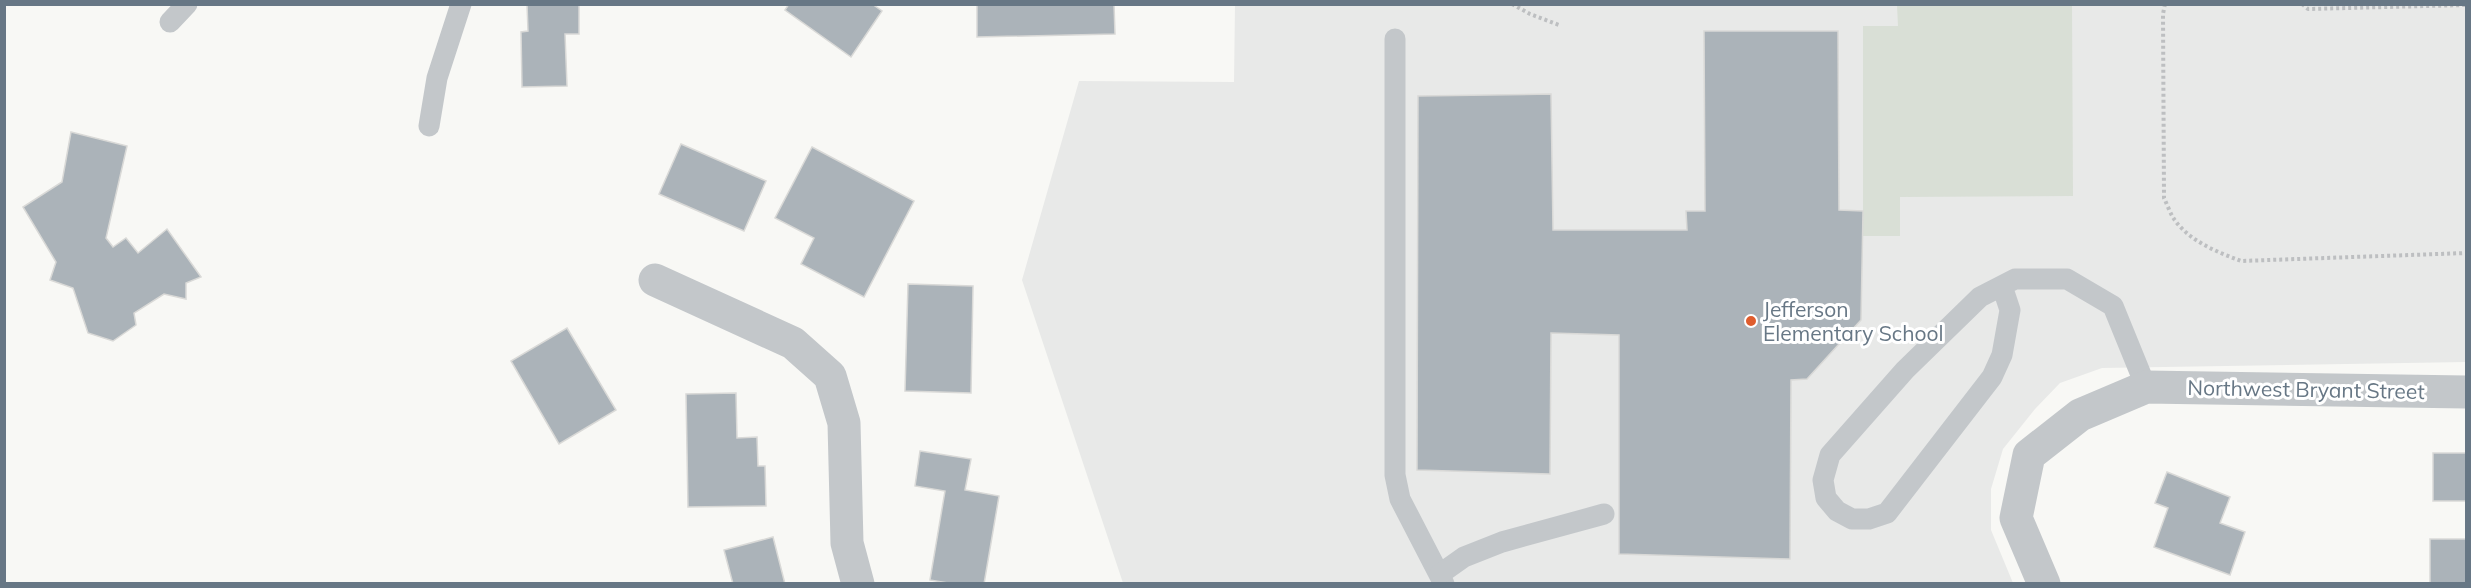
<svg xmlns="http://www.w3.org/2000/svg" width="2471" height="588" viewBox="0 0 2471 588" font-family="Mulish,sans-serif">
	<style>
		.built { fill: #e8e9e8 }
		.green { fill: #d9dfd6 }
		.building { fill: #abb3b9; stroke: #d9d9d7; stroke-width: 1.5 }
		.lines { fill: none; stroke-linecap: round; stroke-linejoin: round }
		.path { stroke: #bdbfc1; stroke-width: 4; stroke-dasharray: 3 3; stroke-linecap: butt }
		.service { stroke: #c3c7ca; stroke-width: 21 }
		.minor { stroke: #c3c7ca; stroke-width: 33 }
		.poi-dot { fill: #df5d2e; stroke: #fff; stroke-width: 2 }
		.labels { text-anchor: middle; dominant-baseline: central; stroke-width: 6; stroke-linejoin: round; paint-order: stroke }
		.poi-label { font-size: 21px; fill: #677785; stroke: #fff; text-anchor: start }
		.street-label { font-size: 21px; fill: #677785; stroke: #fff }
	</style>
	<rect width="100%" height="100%" fill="#f8f8f5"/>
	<path class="built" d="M1235 5H2466V362L2102 368 2060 383 2035 409 2003 449 1991 489V530L2013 583H1123L1022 280 1079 81 1234 82Z"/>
	<path class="green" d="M1897 5H2072L2073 196 1900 197V236H1863V26H1898Z"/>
	<g class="building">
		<path d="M527 4H579V34H565L567 86 522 87 521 32 528 31Z"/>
		<path d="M789 4H872L882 11 851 57 785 10Z"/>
		<path d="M977 4H1114L1115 34 977 37Z"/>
		<path d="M1704 31H1838L1839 210 1863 211 1861 320 1807 379 1791 380 1790 559 1619 554V335L1551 333 1550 474 1417 470 1418 96 1551 94 1553 230H1687L1686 211H1705Z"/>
		<path d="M71 132 127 146 106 238 113 247 126 238 138 253 167 229 201 277 186 283V299L164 294 134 313 136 325 113 341 88 333 73 288 50 280 56 262 23 207 62 182Z"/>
		<path d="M681 144 766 181 744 231 659 194Z"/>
		<path d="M812 147 914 201 864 297 801 264 814 238 775 218Z"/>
		<path d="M908 284 973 286 971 393 905 391Z"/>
		<path d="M567 328 616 410 559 444 511 361Z"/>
		<path d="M736 393 737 438 757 437 758 466H765L766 506 688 507 686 394Z"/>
		<path d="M920 451 971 459 965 490 999 496 984 584H954L930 580 945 491 915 486Z"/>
		<rect x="2433" y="453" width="33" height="48"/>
		<path d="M2167 472 2230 497 2220 523 2245 532 2230 575 2154 547 2168 508 2155 503Z"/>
		<path d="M773 537 785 584H733L724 550Z"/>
		<rect x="2430" y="539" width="36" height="45"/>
	</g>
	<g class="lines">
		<g class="path">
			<path d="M1512 4 1530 14 1559 25"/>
			<path d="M2165 4 2163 14 2164 198C2167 204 2170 213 2174 219 2189 241 2217 252 2241 261L2466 253"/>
			<path d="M2302 4 2308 9 2466 5"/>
		</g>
		<g class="service">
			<path d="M170 22 187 4"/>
			<path d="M1395 39V475L1400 499 1444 584"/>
			<path d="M429 126 437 78 461 4"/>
			<path d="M2002 286 2010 310 2002 355 1992 377 1887 513 1869 519H1852L1837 511 1826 498 1823 480 1830 455 1905 370 1980 297 2015 279H2067L2113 306 2146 387"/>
			<path d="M1440 574 1464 557 1502 542 1604 514"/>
		</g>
		<g class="minor">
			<path d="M655 280 793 343 830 376 844 423 847 543 858 584"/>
			<path d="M2044 584 2016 518 2029 455 2080 415 2146 387 2466 392"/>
		</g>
	</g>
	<circle class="poi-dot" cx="1751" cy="321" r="6"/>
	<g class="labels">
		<g class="poi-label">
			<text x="1763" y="309">Jefferson<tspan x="1763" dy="24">Elementary School</tspan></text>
		</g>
		<g class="street-label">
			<text transform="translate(2306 389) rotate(1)">Northwest Bryant Street</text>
		</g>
	</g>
	<rect width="2471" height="588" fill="none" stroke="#677785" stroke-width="12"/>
</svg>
